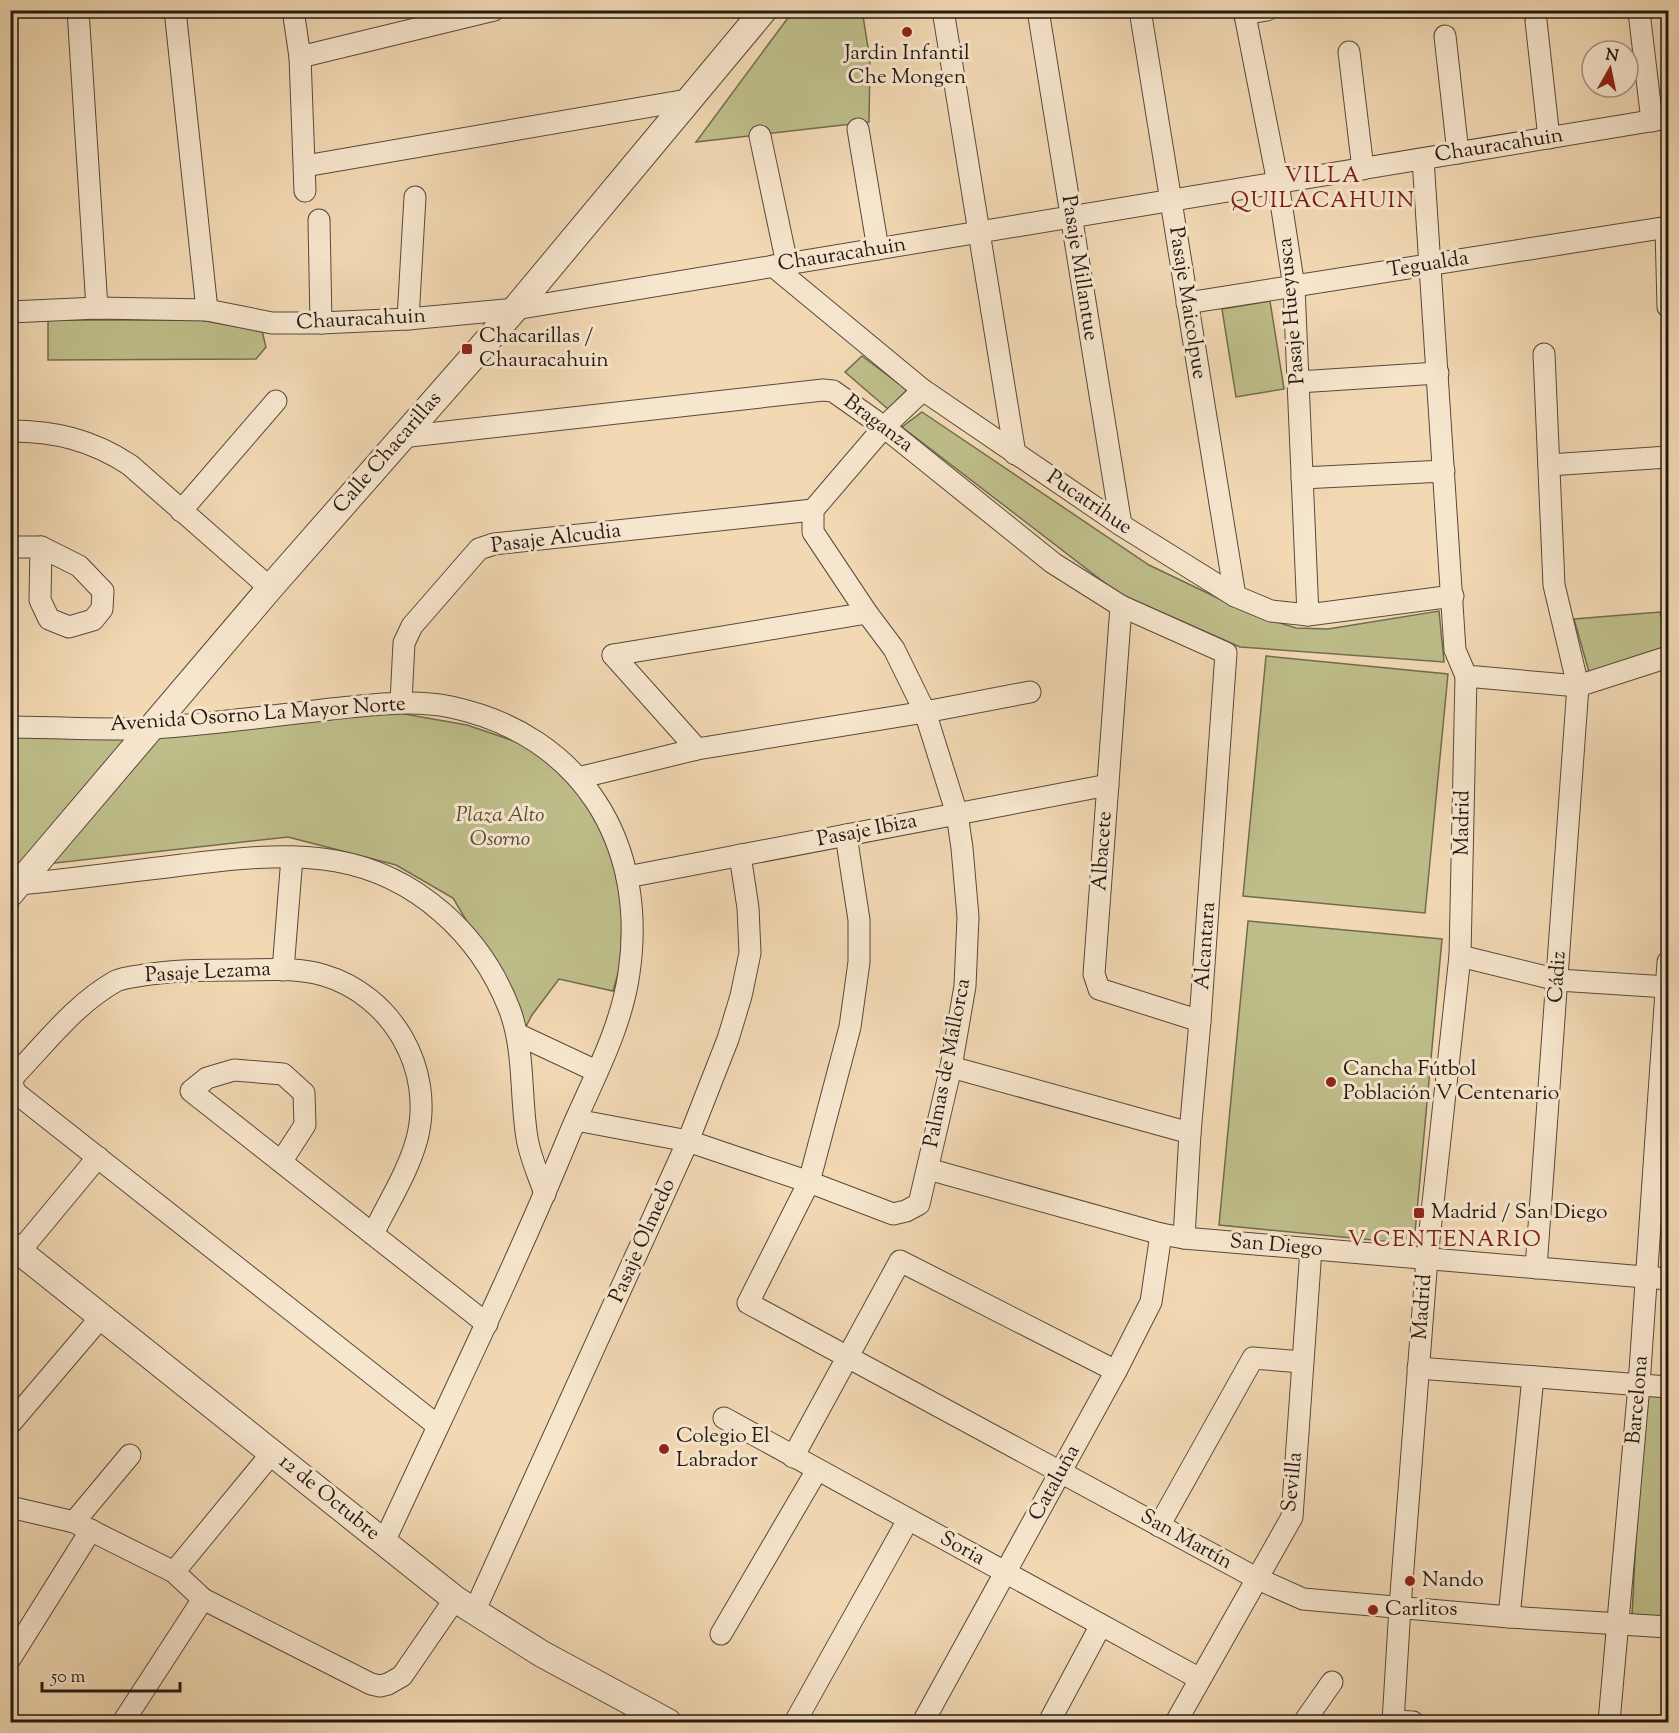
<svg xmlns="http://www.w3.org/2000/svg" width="1679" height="1733" viewBox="0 0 1679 1733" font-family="'Sorts Mill Goudy',serif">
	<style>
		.green { fill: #bebe8a; stroke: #716c4f; stroke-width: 1.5 }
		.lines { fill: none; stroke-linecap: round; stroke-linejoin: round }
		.minor-casing { stroke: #58493c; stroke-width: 23 }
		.tertiary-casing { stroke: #58493c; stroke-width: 28 }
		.minor { stroke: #f7e6ce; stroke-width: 21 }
		.tertiary { stroke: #f7e6ce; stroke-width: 26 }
		.poi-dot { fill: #8f2418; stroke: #f7e6ce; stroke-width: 2 }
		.labels { text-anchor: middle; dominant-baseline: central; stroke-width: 6; stroke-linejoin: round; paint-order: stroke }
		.poi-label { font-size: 21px; fill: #241914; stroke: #f7e6ce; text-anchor: start }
		.street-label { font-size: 21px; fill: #241914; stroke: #f7e6ce }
		.park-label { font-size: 21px; font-style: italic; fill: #524b37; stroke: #f7e6ce }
		.neighbourhood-label { font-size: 22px; letter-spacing: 1.5px; fill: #7a1f14; stroke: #f7e6ce }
	</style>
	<rect width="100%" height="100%" fill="#f2d9b4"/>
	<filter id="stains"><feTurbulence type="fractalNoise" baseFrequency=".00333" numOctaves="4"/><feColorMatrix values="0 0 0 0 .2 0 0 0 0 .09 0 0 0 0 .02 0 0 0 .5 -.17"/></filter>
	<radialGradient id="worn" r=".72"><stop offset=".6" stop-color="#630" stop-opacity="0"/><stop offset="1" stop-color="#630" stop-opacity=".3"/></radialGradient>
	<g class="green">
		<path d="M793 11H889L863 16 870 60 869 122 696 142Z"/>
		<path d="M1270 301 1284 389 1236 397 1222 309Z"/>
		<path d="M48 320H200L262 331 266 347 256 359 48 360Z"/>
		<path d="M862 356 907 390 888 409 845 372Z"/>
		<path d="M922 412 1149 565 1251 614 1296 628 1328 629 1439 611 1444 662 1240 647 1118 593 902 427Z"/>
		<path d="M1660 612 1667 646 1589 672 1574 619Z"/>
		<path d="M1266 656 1448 674 1425 913 1243 896Z"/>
		<path d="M393 712 467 725 514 741 548 758 576 786 605 832 617 872 622 911 621 963 613 991 559 979 532 1015 523 1032 478 940 453 898 396 865 288 837 11 868V730Z"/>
		<path d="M1248 921 1442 939 1414 1244 1219 1225Z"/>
		<path d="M1644 1389 1668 1391V1618L1632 1615Z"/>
	</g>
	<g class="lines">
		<g class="minor-casing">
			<g id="minor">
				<path d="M78 10 97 308"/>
				<path d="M175 10 207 310"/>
				<path d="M293 10 300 57 305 191"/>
				<path d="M943 10 1015 454"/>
				<path d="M1038 10 1121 525"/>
				<path d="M1140 10 1235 596"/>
				<path d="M1244 10 1278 183 1294 287 1308 615"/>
				<path d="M1639 12 1652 121"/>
				<path d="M1244 14 1267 10"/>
				<path d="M1536 21 1549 138"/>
				<path d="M1445 36 1458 153"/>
				<path d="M1349 52 1363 169"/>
				<path d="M300 57 494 10"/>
				<path d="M858 129 878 249"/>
				<path d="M760 136 787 264"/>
				<path d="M1423 159 1455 650 1466 676 1578 686 1668 657"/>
				<path d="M305 166 687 100"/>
				<path d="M319 220 321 323"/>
				<path d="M1666 227 1668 307"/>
				<path d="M773 266 923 390 1121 525 1235 596 1271 611 1308 615 1453 596"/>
				<path d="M1187 303 1668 227"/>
				<path d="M10 312 97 308 207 310 272 323H321L408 319 515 309 1668 118"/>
				<path d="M408 319 415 197"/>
				<path d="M1298 382 1438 373"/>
				<path d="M10 431C55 431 92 440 130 465L270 588"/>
				<path d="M401 437 823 390 833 391 884 427 1053 563 1121 606 1226 653 1200 1021 1190 1133 1184 1238"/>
				<path d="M1549 465 1668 457"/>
				<path d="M1302 478 1444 471"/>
				<path d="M181 511 276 401"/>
				<path d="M10 547H41"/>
				<path d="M41 547 79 566 103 591 102 609 93 620 69 627 49 619 40 600Z"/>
				<path d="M1121 606 1094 974 1099 989 1200 1021"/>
				<path d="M613 655 867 613"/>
				<path d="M613 655 697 749"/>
				<path d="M401 702 404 643 412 626 479 549 494 544 813 510"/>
				<path d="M10 727C58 727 106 731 153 728 212 724 272 716 331 709 371 705 411 699 451 707 582 735 648 844 629 973 621 1030 592 1081 570 1133 513 1272 447 1406 384 1542"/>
				<path d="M578 778 697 749 925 712 1030 692"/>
				<path d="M846 835 859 920V962L850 1027 809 1182 748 1303 1258 1579 1303 1599 1509 1617 1668 1627"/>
				<path d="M627 877 1108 785"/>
				<path d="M10 885C68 880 125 872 182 865 233 859 285 852 336 861 416 875 480 934 509 1008 525 1049 520 1095 527 1138 530 1157 539 1176 545 1194"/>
				<path d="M1460 956 1558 980 1667 987"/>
				<path d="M283 970 292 857"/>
				<path d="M517 1034 596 1071"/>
				<path d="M951 1067 1190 1133"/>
				<path d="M576 1120 688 1141 809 1182 893 1214 906 1211 919 1204 951 1067 965 986 968 917 962 848 957 814 925 712 894 649 867 613 813 532V510L884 427 923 390"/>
				<path d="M281 1162 305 1125 304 1093 283 1074 234 1070 207 1078 191 1091 487 1324"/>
				<path d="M928 1169 1161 1234 1184 1238 1668 1279"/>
				<path d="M373 1234C388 1203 408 1172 417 1139 435 1069 392 995 323 975 296 967 266 970 238 970 204 970 172 970 138 976 131 977 123 978 116 981 75 1004 46 1043 14 1076L12 1085 16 1093 438 1426"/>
				<path d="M20 1251 98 1157"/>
				<path d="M1536 1268 1578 686 1554 585 1544 354"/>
				<path d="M1418 1368 1668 1387"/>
				<path d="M724 1418 1200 1679"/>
				<path d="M10 1424 101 1317"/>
				<path d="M793 1457 900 1261 1116 1371"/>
				<path d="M10 1507 74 1522 174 1572 203 1599 371 1684 380 1686 388 1684 402 1676 455 1599"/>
				<path d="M74 1522 130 1455"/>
				<path d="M1159 1526 1253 1358 1302 1362"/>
				<path d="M174 1572 272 1453"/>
				<path d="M474 1612 688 1141 728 1039 741 996 750 953 748 908 740 855"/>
				<path d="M1509 1617 1533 1377"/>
				<path d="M721 1634 817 1470"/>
				<path d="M10 1659 91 1530"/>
				<path d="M1393 1721 1413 1722"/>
				<path d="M123 1722 203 1599"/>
				<path d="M795 1722 908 1520"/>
				<path d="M923 1722 1116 1371 1151 1302 1161 1234"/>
				<path d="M1049 1722 1101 1625"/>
				<path d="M1176 1722 1292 1517 1311 1249"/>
				<path d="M1304 1722 1332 1682"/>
				<path d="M1393 1722 1400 1607 1427 1258 1460 956 1466 676"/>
				<path d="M1609 1722 1639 1385 1668 962"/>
			</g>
		</g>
		<g class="tertiary-casing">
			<g id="tertiary">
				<path d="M10 894 270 588 515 309 764 10"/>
				<path d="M10 1244 455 1599 542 1654 668 1722"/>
			</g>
		</g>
		<use href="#minor" class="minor"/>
		<use href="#tertiary" class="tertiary"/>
	</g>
	<g class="poi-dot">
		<circle cx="907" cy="32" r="6"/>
		<rect x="461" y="343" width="12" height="12" rx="3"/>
		<circle cx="1331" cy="1082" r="6"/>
		<rect x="1413" y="1207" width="12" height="12" rx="3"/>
		<circle cx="664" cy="1449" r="6"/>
		<circle cx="1410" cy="1581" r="6"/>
		<circle cx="1373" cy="1610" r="6"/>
	</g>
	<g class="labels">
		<g class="poi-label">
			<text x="907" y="54" text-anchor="middle">Jardin Infantil<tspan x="907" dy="24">Che Mongen</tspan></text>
			<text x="479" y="337">Chacarillas /<tspan x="479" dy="24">Chauracahuin</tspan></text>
			<text x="1343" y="1070">Cancha Fútbol<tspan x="1343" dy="24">Población V Centenario</tspan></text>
			<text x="1431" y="1213">Madrid / San Diego</text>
			<text x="676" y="1437">Colegio El<tspan x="676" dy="24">Labrador</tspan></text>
			<text x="1422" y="1581">Nando</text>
			<text x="1385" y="1610">Carlitos</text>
		</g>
		<g class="street-label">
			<text transform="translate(1499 146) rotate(-9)">Chauracahuin</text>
			<text transform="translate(842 255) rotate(-9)">Chauracahuin</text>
			<text transform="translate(1428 265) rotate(-9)">Tegualda</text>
			<text transform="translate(1079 268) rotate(81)">Pasaje Millantue</text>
			<text transform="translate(1187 303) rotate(81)">Pasaje Maicolpue</text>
			<text transform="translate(1292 311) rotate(-95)">Pasaje Hueyusca</text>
			<text transform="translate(361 320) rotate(-3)">Chauracahuin</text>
			<text transform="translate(878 424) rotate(37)">Braganza</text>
			<text transform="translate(388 453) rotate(-49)">Calle Chacarillas</text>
			<text transform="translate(1089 503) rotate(34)">Pucatrihue</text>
			<text transform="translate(556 539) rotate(-7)">Pasaje Alcudia</text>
			<text transform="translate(258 715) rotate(-4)">Avenida Osorno La Mayor Norte</text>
			<text transform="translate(1463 823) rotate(-89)">Madrid</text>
			<text transform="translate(867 831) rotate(-11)">Pasaje Ibiza</text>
			<text transform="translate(1103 851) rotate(-86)">Albacete</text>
			<text transform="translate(1206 946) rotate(-86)">Alcantara</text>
			<text transform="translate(208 973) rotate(-3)">Pasaje Lezama</text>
			<text transform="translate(1558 977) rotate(-86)">Cádiz</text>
			<text transform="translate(948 1063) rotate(-79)">Palmas de Mallorca</text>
			<text transform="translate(643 1241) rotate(-66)">Pasaje Olmedo</text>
			<text transform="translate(1276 1246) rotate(5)">San Diego</text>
			<text transform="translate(1423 1307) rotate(-86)">Madrid</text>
			<text transform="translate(1638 1400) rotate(-85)">Barcelona</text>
			<text transform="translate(1293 1482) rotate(-84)">Sevilla</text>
			<text transform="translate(1055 1483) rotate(-61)">Cataluña</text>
			<text transform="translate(329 1498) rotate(39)">12 de Octubre</text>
			<text transform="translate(1186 1540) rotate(29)">San Martín</text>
			<text transform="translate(962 1549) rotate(29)">Soria</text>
		</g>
		<g class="park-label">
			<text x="500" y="816">Plaza Alto<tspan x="500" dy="24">Osorno</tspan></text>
		</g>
		<g class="neighbourhood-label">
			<text x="1323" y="177">VILLA<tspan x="1323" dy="25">QUILACAHUIN</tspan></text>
			<text x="1445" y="1241">V CENTENARIO</text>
		</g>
	</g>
	<rect width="1679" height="1733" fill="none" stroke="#f2d9b4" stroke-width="36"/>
	<rect x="12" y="12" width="1655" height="1709" fill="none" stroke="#241914" stroke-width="3"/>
	<rect x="18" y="18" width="1643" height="1697" fill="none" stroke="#241914" stroke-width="1.5"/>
	<g transform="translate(1610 69) rotate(9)"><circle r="28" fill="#f7e6ce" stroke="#a39484" stroke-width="1.5"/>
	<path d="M0-4.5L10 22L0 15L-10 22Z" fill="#8f2418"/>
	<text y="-9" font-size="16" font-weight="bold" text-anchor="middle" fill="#241914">N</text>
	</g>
	<path d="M42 1682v9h138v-9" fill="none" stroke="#241914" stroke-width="3"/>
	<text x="51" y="1682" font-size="18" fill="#241914" stroke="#f7e6ce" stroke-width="4.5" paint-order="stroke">50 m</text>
	<rect width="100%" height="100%" filter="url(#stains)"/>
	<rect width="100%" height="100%" fill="url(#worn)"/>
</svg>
